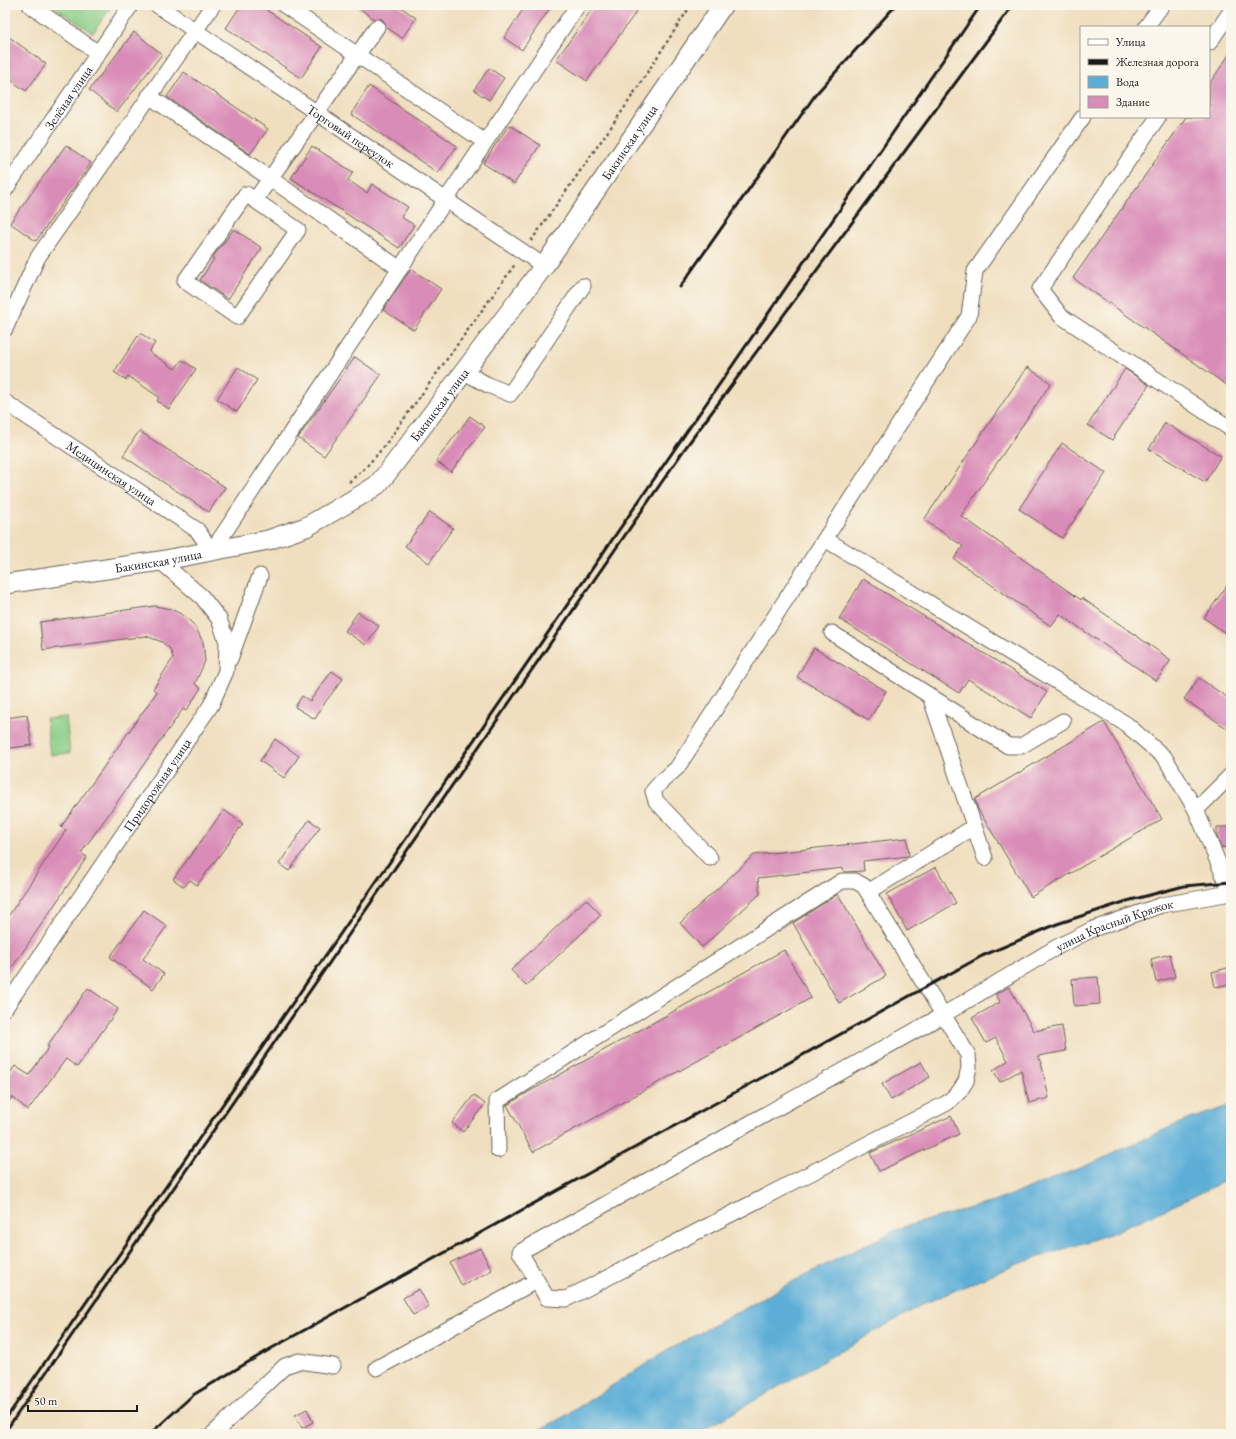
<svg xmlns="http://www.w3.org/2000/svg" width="1236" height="1439" viewBox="0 0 1236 1439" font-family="'EB Garamond',serif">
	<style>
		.green { fill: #88cc86; stroke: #527451 }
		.water { fill: #5caed7; stroke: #3c657a }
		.building { fill: #d98cb7 }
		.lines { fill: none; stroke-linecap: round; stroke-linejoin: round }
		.minor-casing { stroke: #666055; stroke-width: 17 }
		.major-casing { stroke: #666055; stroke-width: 21 }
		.path { stroke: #666055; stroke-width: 2.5; stroke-dasharray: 3 3; stroke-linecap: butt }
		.minor { stroke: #fff; stroke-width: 15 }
		.major { stroke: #fff; stroke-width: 19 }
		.rail { stroke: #1c1c1c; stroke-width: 3 }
		.labels { text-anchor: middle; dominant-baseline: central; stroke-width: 3.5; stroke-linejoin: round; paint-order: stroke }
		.street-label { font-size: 13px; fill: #1c1c1c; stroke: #fbf7ec }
	</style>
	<rect width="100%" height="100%" fill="#fbf7ec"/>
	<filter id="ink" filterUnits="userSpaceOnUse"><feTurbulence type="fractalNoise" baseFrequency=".025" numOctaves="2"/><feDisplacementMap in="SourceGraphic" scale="8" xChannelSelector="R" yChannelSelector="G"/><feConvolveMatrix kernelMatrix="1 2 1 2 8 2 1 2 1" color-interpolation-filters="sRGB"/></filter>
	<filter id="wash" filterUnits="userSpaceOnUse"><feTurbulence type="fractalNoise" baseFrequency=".012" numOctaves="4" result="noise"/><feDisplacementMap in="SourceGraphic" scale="16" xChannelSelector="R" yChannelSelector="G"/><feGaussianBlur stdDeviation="0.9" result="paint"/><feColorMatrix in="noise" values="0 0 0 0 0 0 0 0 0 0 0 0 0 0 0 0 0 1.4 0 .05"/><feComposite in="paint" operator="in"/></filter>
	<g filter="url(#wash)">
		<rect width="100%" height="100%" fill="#f0dfbf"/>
		<g class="green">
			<path d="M51 5H112L93 33Z"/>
			<path d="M66 717 70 753 50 755 46 719Z"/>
		</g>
		<path class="water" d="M1231 1105V1178L1188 1199 1110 1234 1015 1265 923 1304 696 1434H532L565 1416 663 1353 805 1275 900 1228 996 1201 1095 1162 1179 1123Z"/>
		<g id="blocks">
			<g class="building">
				<path d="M241 5H259L322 47 301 78 226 28Z"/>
				<path d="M355 5H398L416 18 402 38 386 27 385 23 382 19H374Z"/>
				<path d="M526 5H552L522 50 504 38Z"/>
				<path d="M595 5H641L587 81 556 60Z"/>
				<path d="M134 32 162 54 117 112 89 90Z"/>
				<path d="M5 34 46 64 26 91 5 76Z"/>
				<path d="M1231 52V388L1073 278 1186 117H1209V84Z"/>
				<path d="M489 68 504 78 489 100 474 90Z"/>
				<path d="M184 72 268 129 250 154 167 97Z"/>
				<path d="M369 86 457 146 438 173 351 114Z"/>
				<path d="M509 125 540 145 514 184 483 163Z"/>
				<path d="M66 145 91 163 36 241 10 223Z"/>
				<path d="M312 146 353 172 348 180 367 193 372 184 408 207 401 217 414 225 399 248 291 178Z"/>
				<path d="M234 229 262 248 228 299 200 280 214 259 212 258Z"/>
				<path d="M411 269 441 289 414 330 383 310Z"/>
				<path d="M140 333 155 343 149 352 175 369 182 360 196 369 169 409 157 401 159 397 128 376 126 380 114 372Z"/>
				<path d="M355 357 381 375 324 456 298 438Z"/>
				<path d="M238 367 257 380 237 412 217 399Z"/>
				<path d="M1027 367 1051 383 961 516 1081 600 1082 598 1171 660 1156 681 1060 614 1051 626 954 559 963 546 924 520Z"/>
				<path d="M1125 369 1149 385 1112 440 1088 425Z"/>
				<path d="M470 416 485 427 451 472 436 461Z"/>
				<path d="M1165 423 1221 456 1205 482 1149 449Z"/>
				<path d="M139 431 225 487 209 512 123 456Z"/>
				<path d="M1062 443 1106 473 1062 538 1019 509Z"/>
				<path d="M430 512 453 528 429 563 405 546Z"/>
				<path d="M863 579 1047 692 1031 718 968 679 959 693 839 619Z"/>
				<path d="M1231 580V637L1204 618Z"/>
				<path d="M155 606 171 609 183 615 193 624 199 634 203 642 205 661 195 684 201 688 186 711 183 709 81 853 87 857 5 978V921L66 830 61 827 157 692 153 689 173 658 170 649 162 642 146 636 43 650 40 622Z"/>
				<path d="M358 612 379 626 366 645 345 631Z"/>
				<path d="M814 648 886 691 869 720 797 677Z"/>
				<path d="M332 671 343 679 326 701 315 719 295 707 302 696 310 701Z"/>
				<path d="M1199 678 1231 700V731L1184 699Z"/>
				<path d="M27 715 32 745 5 749V718Z"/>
				<path d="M1104 722 1162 819 1031 897 978 809 975 799Z"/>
				<path d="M275 739 299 756 284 778 260 761Z"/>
				<path d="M224 810 243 824 197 885 190 880 184 887 173 879Z"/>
				<path d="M309 820 320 827 289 871 279 864Z"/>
				<path d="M1217 827H1231V848L1221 847 1217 836Z"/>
				<path d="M907 838 909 856 863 861 864 871 844 872 843 868 758 878 760 894 702 947 680 923 754 855Z"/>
				<path d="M936 867 956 903 907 931 887 894Z"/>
				<path d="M838 894 886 976 839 1003 793 923Z"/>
				<path d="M586 899 601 915 526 986 511 970Z"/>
				<path d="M144 910 167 926 143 959 164 974 153 989 110 957Z"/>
				<path d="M784 950 811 998 533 1152 507 1105 525 1094Z"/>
				<path d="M1170 954 1175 977 1156 982 1151 959Z"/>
				<path d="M1231 967V984L1215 987 1212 972Z"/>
				<path d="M1098 977 1100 1004 1074 1006 1072 979Z"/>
				<path d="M1009 987 1034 1031 1062 1026 1066 1051 1038 1056 1041 1062 1049 1098 1029 1103 1021 1070 1000 1082 993 1070 1008 1061 996 1038 986 1043 972 1018 1000 1002 996 994Z"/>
				<path d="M88 988 118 1009 77 1067 66 1059 28 1110 12 1097 5 1107V1080L15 1066 29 1075 49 1047 47 1046Z"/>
				<path d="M921 1062 930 1077 891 1100 882 1084Z"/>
				<path d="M474 1095 485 1104 463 1132 452 1123Z"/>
				<path d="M951 1116 959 1134 879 1171 870 1153Z"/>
				<path d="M480 1248 492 1270 462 1286 450 1263Z"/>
				<path d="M419 1289 429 1307 413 1315 403 1298Z"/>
				<path d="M307 1409 313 1422 302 1428 295 1415Z"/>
			</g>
		</g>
	</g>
	<g filter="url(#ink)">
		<use href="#blocks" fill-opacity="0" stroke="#666055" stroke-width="1"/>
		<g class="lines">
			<g class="minor-casing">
				<g id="minor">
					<path d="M30 5 98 53"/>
					<path id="s1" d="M157 5 544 266"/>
					<path d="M284 5 485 142"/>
					<path d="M1146 27 1162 5"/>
					<path d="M1209 43 1231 11"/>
					<path d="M149 96 271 179 400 269"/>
					<path d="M1158 117 1040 289 1061 316 1231 429"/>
					<path id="s2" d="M5 190 131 5"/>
					<path d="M246 194 298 230 237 317 185 281Z"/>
					<path d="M255 200 377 27"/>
					<path d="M5 329 38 257 213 5"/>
					<path d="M464 372 488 385 510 394 583 286"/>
					<path id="s3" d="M5 402 197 530 212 551 445 201 578 5"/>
					<path d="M825 539 1126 724 1165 758 1196 810 1231 893"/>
					<path d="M832 633 1008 746H1021L1063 721"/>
					<path d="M230 659 260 576"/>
					<path d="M930 696 985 858"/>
					<path d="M1196 810 1231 775"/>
					<path d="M710 858 656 801 653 791 660 783 677 768 969 316 975 271 1083 117"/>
					<path d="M868 892 974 827"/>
					<path id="s4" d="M5 1008 211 705 226 671 227 642 219 619 202 597 160 561"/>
					<path id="s5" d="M498 1150 497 1101 842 881H855L864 886 968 1055 969 1067 966 1081 959 1092 947 1103 566 1299 547 1298 520 1252 943 1015 1057 947 1093 929 1162 905 1231 893"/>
					<path d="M377 1368 536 1281"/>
					<path d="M213 1434 285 1366 299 1361 333 1366"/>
				</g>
			</g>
			<g class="major-casing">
				<g id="major">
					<path id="s6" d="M5 584 160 561 268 540 306 527 363 494 377 485 388 472 544 266 723 5"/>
				</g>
			</g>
			<g class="path">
				<path d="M531 241 623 110 691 5"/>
				<path d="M349 482 365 468 383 448 516 263"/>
			</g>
			<use href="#minor" class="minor"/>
			<use href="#major" class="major"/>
			<g class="rail">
				<path d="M680 287 816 94 896 5"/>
				<path d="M5 1420 981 5"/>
				<path d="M5 1432 686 447 1013 5"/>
				<path d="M150 1434 193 1395 272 1348 982 956 1057 924 1127 901 1184 886 1231 882"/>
			</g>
		</g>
	</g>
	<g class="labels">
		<g class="street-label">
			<text stroke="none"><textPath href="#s2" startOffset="112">Зелёная улица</textPath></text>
			<text stroke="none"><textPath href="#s1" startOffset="234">Торговый переулок</textPath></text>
			<text stroke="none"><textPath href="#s6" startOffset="815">Бакинская улица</textPath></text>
			<text stroke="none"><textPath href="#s6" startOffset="491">Бакинская улица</textPath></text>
			<text stroke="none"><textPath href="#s3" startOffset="128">Медицинская улица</textPath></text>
			<text stroke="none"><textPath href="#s6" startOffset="155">Бакинская улица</textPath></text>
			<text stroke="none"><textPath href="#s4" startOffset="270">Придорожная улица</textPath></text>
			<text stroke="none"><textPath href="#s5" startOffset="1916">улица Красный Кряжок</textPath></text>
		</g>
	</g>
	<rect width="1236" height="1439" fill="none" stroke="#fbf7ec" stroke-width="20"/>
	<rect x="1080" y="26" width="130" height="92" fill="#fbf7ec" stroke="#a29f99"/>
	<rect x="1088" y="39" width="20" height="6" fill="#ffffff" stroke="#a29f99"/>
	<text x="1116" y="46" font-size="12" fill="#1c1c1c">Улица</text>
	<rect x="1088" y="59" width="20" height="6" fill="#1c1c1c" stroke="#a29f99"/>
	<text x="1116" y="66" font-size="12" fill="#1c1c1c">Железная дорога</text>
	<rect x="1088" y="76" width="20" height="12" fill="#5caed7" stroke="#a29f99"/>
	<text x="1116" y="86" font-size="12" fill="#1c1c1c">Вода</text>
	<rect x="1088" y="96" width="20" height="12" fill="#d98cb7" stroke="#a29f99"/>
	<text x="1116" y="106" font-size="12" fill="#1c1c1c">Здание</text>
	<path d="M28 1405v6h109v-6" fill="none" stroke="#1c1c1c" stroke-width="2"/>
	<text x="34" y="1405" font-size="12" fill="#1c1c1c" stroke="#fbf7ec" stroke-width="3" paint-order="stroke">50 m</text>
</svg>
